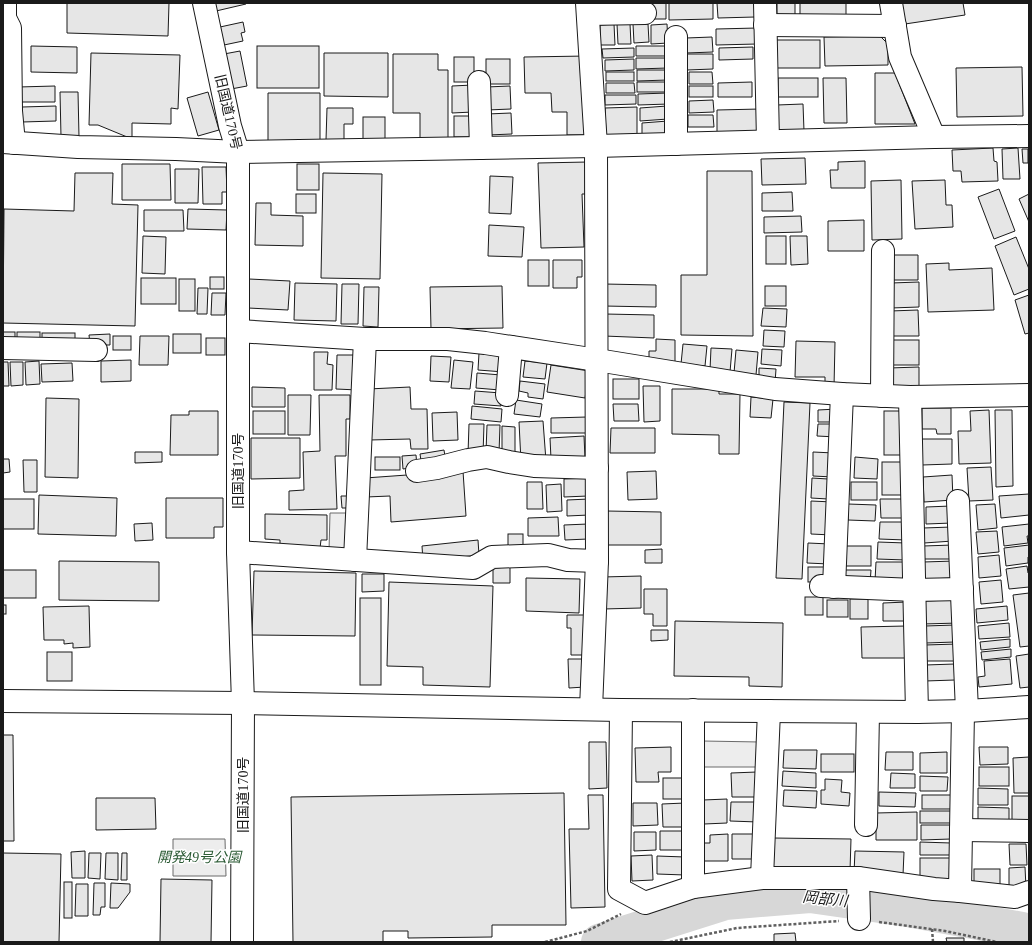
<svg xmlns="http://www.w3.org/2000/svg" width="1032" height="945" viewBox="0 0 1032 945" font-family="'Times New Roman','Noto Sans JP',serif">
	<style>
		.green { fill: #ededed; stroke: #6a6a6a }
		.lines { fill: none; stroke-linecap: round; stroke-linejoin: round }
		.river { stroke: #d7d7d7; stroke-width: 36 }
		.building { fill: #e6e6e6; stroke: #1a1a1a }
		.minor-casing { stroke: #1a1a1a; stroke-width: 24 }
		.highway-casing { stroke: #1a1a1a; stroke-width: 24 }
		.path { stroke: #5f5f5f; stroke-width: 2.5; stroke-dasharray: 3 2; stroke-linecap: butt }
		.minor { stroke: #fff; stroke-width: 22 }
		.highway { stroke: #fff; stroke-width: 22 }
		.labels { text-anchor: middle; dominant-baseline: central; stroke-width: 3; stroke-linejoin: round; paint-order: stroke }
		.street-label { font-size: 14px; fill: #1a1a1a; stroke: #fff }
		.park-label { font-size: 14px; font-style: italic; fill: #2b5a34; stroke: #fff }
		.water-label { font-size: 15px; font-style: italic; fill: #1a1a1a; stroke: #fff }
	</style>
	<rect width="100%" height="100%" fill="#fff"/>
	<g class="green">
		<path d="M330 513H350L345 552 329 551Z"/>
		<path d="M703 741 760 742V767H703Z"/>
		<path d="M173 839H225L226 876H173Z"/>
	</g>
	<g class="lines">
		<path class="river" d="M599 942 725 902 810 895 908 909 1022 930 1029 934"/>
	</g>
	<g class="building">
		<path d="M67 3H169L168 36 67 33Z"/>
		<path d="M215 3H245L246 4 216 11Z"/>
		<path d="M651 3H666V19H652Z"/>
		<path d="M669 3H713V19L669 20Z"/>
		<path d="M717 3H754L755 17 718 18Z"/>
		<rect x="777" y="3" width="18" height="14"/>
		<rect x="800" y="3" width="46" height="14"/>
		<path d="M901 3H963L965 15 905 24Z"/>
		<path d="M243 22 245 32 241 33 243 41 224 45 220 27Z"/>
		<path d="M614 24 615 45H600V25Z"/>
		<path d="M617 24H630L631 44H618Z"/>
		<path d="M633 24H648L649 42 634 43Z"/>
		<path d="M667 24 668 43 651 44V25Z"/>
		<path d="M757 28V44L716 45V29Z"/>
		<path d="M880 36 888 44V65L825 66 824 37Z"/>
		<path d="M712 37 713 52 686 53V38Z"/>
		<rect x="775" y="40" width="45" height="28"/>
		<path d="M31 46 77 47V73L31 72Z"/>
		<rect x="257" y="46" width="62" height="42"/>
		<path d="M636 46H667L668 56H636Z"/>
		<path d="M753 47V59L719 60V48Z"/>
		<path d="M634 48V57L603 58 602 49Z"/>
		<path d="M240 51 247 86 231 89 224 54Z"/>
		<path d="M91 53 180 55 178 109 171 108V124L132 123V139L98 125H89Z"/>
		<path d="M324 53H388V97L324 96Z"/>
		<path d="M393 54H438V70H448V141H420V113H393Z"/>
		<path d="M687 54H713V69L687 70Z"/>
		<path d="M587 56 589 135H567V112H552L551 93H525L524 57Z"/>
		<rect x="454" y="57" width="20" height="25"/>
		<path d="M636 58H668V68L636 69Z"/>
		<rect x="486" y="59" width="24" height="25"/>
		<path d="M634 59V70L605 71V60Z"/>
		<path d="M1022 67 1023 116 957 117 956 68Z"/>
		<path d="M637 70H668V80L637 81Z"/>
		<rect x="606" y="72" width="28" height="9"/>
		<path d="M689 72H712L713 84H689Z"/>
		<path d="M875 73H895L915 124H875Z"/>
		<rect x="778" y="78" width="40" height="19"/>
		<path d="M823 78H846L847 123H824Z"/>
		<rect x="637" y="82" width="31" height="10"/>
		<path d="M752 82V97H718V83Z"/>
		<path d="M606 83H634L635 93H606Z"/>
		<path d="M473 85V112L452 113V86Z"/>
		<path d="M55 86V102H19L18 87Z"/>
		<path d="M510 86 511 109 487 110 486 87Z"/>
		<rect x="689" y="86" width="24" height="11"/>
		<path d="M60 92H78L79 137H61Z"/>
		<path d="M208 92 219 130 198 136 187 98Z"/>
		<path d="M268 93H320V144L268 143Z"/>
		<path d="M668 93 669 104 638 105V94Z"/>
		<path d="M605 95H636V104L605 105Z"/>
		<path d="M713 100 714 112 689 113V101Z"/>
		<path d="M803 104 804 131H777V105Z"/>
		<path d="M56 106V121L22 122V107Z"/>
		<path d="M667 106 668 119 640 121V108Z"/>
		<path d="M637 107V136L606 137 605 108Z"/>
		<path d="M327 108H353V124H344V140H326Z"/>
		<path d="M760 109 761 134H717V110Z"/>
		<path d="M511 113 512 134 488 135 487 114Z"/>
		<path d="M688 115H713L714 127H688Z"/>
		<rect x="454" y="116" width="21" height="21"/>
		<rect x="363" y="117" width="22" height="24"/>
		<path d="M668 121 669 133 642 135V123Z"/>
		<path d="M993 148 994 161 997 162 998 181 962 182 961 171H953L952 150Z"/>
		<path d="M1018 148 1020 179H1003L1002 149Z"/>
		<path d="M1022 149H1028V163H1023Z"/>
		<path d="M805 158 806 184 762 185 761 159Z"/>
		<path d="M865 161V188H831L830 170H838V162Z"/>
		<path d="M588 162 589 194H582L584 247 541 248 538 163Z"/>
		<path d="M122 164H170L171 200H122Z"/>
		<rect x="297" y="164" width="22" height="26"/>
		<path d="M202 167H226L227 192H222V204H203Z"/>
		<path d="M175 169H199L198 203H175Z"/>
		<path d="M707 171H752L753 336 681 335V275H707Z"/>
		<path d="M75 173H113L112 204 138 205 135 326 3 323 4 209 74 211Z"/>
		<path d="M323 173 382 174 380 279 321 278Z"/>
		<path d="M490 176 513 177 511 214 489 213Z"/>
		<path d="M901 180 902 239 872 240 871 181Z"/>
		<path d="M945 180 946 205H952L953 227 915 229 912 181Z"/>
		<path d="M999 189 1015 231 994 239 978 197Z"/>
		<path d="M792 192 793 211H762V193Z"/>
		<rect x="296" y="194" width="20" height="19"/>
		<path d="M1029 194V222L1019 199Z"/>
		<path d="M256 203H271V215L303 216V246L255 245Z"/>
		<path d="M188 209 227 210 226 230 187 229Z"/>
		<path d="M144 210H183L184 231H144Z"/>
		<path d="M801 216 802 232 764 233V217Z"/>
		<path d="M864 220V251H828V221Z"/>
		<path d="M489 225 524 227 522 257 488 256Z"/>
		<path d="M143 236 166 237 165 274 142 273Z"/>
		<rect x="766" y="236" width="20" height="28"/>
		<path d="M790 236H807L808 264 791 265Z"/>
		<path d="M1016 237 1029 269V289L1014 295 995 246Z"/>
		<path d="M891 255H918V280H892Z"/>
		<rect x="528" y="260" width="21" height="26"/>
		<path d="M553 260H582V277H577V288H553Z"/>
		<path d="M949 263V270L992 268 994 310 928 312 926 264Z"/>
		<rect x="210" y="277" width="14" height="12"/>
		<rect x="141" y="278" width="35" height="26"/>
		<rect x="179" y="279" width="16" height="32"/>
		<path d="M249 279 290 281 288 310 248 308Z"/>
		<path d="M919 282V307L891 308V283Z"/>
		<path d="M295 283 337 284 336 321 294 320Z"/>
		<path d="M342 284H359L358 324H341Z"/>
		<path d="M604 284 656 285V307L604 306Z"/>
		<path d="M502 286 503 328 431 329 430 287Z"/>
		<rect x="765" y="286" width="21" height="20"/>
		<path d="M364 287H379L378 327 363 326Z"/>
		<path d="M198 288H208L207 314H197Z"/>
		<path d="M212 293H226L225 315H211Z"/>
		<path d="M1029 295V333L1025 334 1015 300Z"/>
		<path d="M763 308 787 309 786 327 761 326Z"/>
		<path d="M918 310 919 336H890V311Z"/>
		<path d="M605 314 654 315V338L604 336Z"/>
		<path d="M764 330 785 331 784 347 763 346Z"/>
		<rect x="3" y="332" width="12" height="12"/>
		<rect x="17" y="332" width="23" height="12"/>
		<rect x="42" y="333" width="33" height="10"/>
		<path d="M110 334V345H90L89 335Z"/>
		<rect x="173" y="334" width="28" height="19"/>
		<rect x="113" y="336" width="18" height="14"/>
		<path d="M140 336H169L168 365H139Z"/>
		<rect x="206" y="338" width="19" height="17"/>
		<path d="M656 339 675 340V366L649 365V351H656Z"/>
		<rect x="890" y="340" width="29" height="25"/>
		<path d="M796 341 835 342 834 387H825V377H795Z"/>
		<path d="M683 344 707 346 705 366 681 364Z"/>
		<path d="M711 348 732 349 730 372 710 370Z"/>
		<path d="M762 349 782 350 781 366 761 364Z"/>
		<path d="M736 350 758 352 756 375 734 373Z"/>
		<path d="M314 352H328L327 364 333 365 332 390H314Z"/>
		<path d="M479 353 505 355 504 372 478 370Z"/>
		<path d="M337 355H358V390L336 389Z"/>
		<path d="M431 356 451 357 449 382 430 381Z"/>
		<path d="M131 360V381L101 382V361Z"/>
		<path d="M454 360 473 362 470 389 451 388Z"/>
		<path d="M39 361 40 384 26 385 25 362Z"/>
		<path d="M525 361 547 363 545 379 523 377Z"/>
		<path d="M3 362H8L9 386H3Z"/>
		<path d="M10 362H23V385L11 386Z"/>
		<path d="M72 363 73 381 42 382 41 364Z"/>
		<path d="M551 365 589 371 585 398 547 392Z"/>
		<path d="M919 367V388H889V368Z"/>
		<path d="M759 368 776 369 775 383 759 382Z"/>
		<path d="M477 373 501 375 500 390 476 388Z"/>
		<rect x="613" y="379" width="26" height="20"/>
		<path d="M520 381 545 384 543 399 528 397V393L519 391Z"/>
		<path d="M643 386H660V421L644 422Z"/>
		<path d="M252 387 285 388V407H252Z"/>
		<path d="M410 387 411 409H427L428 449H411L410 439 369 440 368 389Z"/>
		<path d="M672 389H719V394H740L739 454H719V435L672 434Z"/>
		<path d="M475 391 501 393V406L474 404Z"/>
		<path d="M288 395H311L310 435H288Z"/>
		<path d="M319 395H350V419H346V456H335L337 509 289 510V491L304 490 303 452 320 451Z"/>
		<path d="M751 397 773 399 771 418 750 417Z"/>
		<path d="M46 398 79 399 78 478 45 477Z"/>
		<path d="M516 400 542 404 540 417 514 414Z"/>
		<path d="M784 402 810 403 802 579 776 578Z"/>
		<path d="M613 404H638L639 421H614Z"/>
		<path d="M472 406 502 409 501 422 471 419Z"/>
		<path d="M922 408H951V434H937L936 429H922Z"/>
		<path d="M837 409V422H818V410Z"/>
		<path d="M989 410 991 463 959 464 958 431H971L970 411Z"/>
		<path d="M995 410H1012L1013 486 996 487Z"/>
		<path d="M189 411H218V455H170L171 415H189Z"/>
		<rect x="253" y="411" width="32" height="23"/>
		<rect x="884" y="411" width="19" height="44"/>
		<path d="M457 412 458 440 433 441 432 413Z"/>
		<path d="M587 417V433H551V418Z"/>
		<path d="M543 421 546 461 521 462 519 422Z"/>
		<path d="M469 424H484L483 455 468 454Z"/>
		<path d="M818 424H837V437L817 436Z"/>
		<path d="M487 425H500L499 453 486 452Z"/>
		<path d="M502 426 515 427V456L502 455Z"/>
		<path d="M611 428H655V453H610Z"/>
		<path d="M584 436 585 458 551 459 550 438Z"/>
		<path d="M251 438H300V478L251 479Z"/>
		<path d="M921 439H952V464L922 465Z"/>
		<path d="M444 450 446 463 422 467 420 454Z"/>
		<path d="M135 452H162V462L135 463Z"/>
		<path d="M813 452 834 453 833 477 813 476Z"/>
		<path d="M416 455 417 467 403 469 402 456Z"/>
		<rect x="375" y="457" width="25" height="13"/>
		<path d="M855 457 878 459 877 479 854 478Z"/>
		<path d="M3 459H9L10 472 3 473Z"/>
		<path d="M23 460H37V492H24Z"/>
		<rect x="882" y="462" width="24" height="33"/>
		<path d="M991 467 993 500 969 501 967 468Z"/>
		<path d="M463 471 466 516 391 522 390 496 366 497 365 478Z"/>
		<path d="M656 471 657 499 628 500 627 472Z"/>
		<path d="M952 475 953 500 924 502 923 477Z"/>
		<path d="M588 478V496L564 497V479Z"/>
		<path d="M812 478 828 479V499L811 498Z"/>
		<path d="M527 482H542L543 509H527Z"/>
		<rect x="851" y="482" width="26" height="18"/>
		<path d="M561 484 562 511 547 512 546 485Z"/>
		<path d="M1029 494V515L1001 518 999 496Z"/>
		<path d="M39 495 117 498 116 536 38 534Z"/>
		<path d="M341 496H347L348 508H342Z"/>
		<path d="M166 498H223V527H214V538H166Z"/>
		<rect x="3" y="499" width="31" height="30"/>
		<path d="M589 499V515L567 516V500Z"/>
		<path d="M880 499H907V518H881Z"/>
		<path d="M811 501 833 502 832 535 811 534Z"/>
		<path d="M848 504 876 505 875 521 848 520Z"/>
		<path d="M995 504 997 528 978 530 976 505Z"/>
		<path d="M951 506 952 523 926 524V507Z"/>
		<path d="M607 511 661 512V545H606Z"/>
		<path d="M265 514 327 515V540H321L320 548 280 547V540L265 539Z"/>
		<path d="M558 517 559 536H528V518Z"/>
		<path d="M880 522H907L906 540 879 539Z"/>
		<path d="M152 523 153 540 135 541 134 524Z"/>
		<path d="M588 524V539L565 540 564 525Z"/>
		<path d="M1029 524V536H1027L1028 543 1004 546 1002 527Z"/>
		<path d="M952 527 953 541 924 543 923 528Z"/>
		<path d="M997 531 999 552 978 554 976 532Z"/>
		<rect x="508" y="534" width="15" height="17"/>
		<path d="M478 540 479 555 423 561 422 546Z"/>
		<path d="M878 542 906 543V560L877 559Z"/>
		<path d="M808 543 830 544 829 564 807 563Z"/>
		<path d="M953 545V559H923V546Z"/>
		<path d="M1029 545V557H1028V563L1006 566 1004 548Z"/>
		<rect x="845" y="546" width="26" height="20"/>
		<path d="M662 549V563H645V550Z"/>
		<path d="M999 555 1001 576 979 578 978 557Z"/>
		<path d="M59 561 159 562V601L59 600Z"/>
		<path d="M955 561V578L924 579 923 562Z"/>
		<path d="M876 562H903V582L875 581Z"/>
		<path d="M1027 566 1028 573H1029V587L1009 589 1006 569Z"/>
		<path d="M510 567V583H493V568Z"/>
		<rect x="808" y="567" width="20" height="15"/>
		<rect x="3" y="570" width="33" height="28"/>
		<path d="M842 570H871L870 584H842Z"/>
		<path d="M254 571 356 573 355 636 252 635Z"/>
		<path d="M362 574H384V591L362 592Z"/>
		<path d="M641 576V608L603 609 602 577Z"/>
		<path d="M526 578 580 579 579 613 526 611Z"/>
		<path d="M1001 580 1003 602 981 604 979 582Z"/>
		<path d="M389 582 493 586 490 687 423 685V667L387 666Z"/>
		<path d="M644 589H667V626H653V614H644Z"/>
		<path d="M1029 593V646L1020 647 1013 595Z"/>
		<rect x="805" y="597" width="18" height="18"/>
		<rect x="360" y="598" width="21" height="87"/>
		<rect x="850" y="599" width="18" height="20"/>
		<rect x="827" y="600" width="21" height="17"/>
		<path d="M953 600 959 623 923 624V601Z"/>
		<path d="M907 602 908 621H883V603Z"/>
		<rect x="3" y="605" width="3" height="9"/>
		<path d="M89 606 90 647 73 648V643L64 644V640H44L43 607Z"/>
		<path d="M1007 606 1008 620 977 623 976 609Z"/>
		<path d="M567 615H584V655H571V628H567Z"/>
		<path d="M675 621 783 623 782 687 749 686V677L674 676Z"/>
		<path d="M1009 623 1010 637 979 639 978 626Z"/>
		<path d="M955 625V642L926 643 925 626Z"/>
		<path d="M906 626V658H862L861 627Z"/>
		<path d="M651 630H668V640L651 641Z"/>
		<path d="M1010 639V647L981 650 980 642Z"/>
		<path d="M957 644 958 661H925V645Z"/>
		<path d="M1011 649V657L982 660 981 652Z"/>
		<rect x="47" y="652" width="25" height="29"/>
		<path d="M1029 654V687L1020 688 1016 656Z"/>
		<path d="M568 659H584L585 687 569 688Z"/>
		<path d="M1010 659 1012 684 979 687 978 677 985 676 984 661Z"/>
		<path d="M955 664V680L925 681V665Z"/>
		<path d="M3 735H13L14 841H3Z"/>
		<path d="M589 742H606L607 788 589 789Z"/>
		<path d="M671 747V772H658L659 782H636L635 748Z"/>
		<path d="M979 747H1008V764L980 765Z"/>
		<path d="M784 750H817L816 769 783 768Z"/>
		<path d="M886 752H913V770H885Z"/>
		<path d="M947 752V773H920V753Z"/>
		<rect x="821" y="754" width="33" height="18"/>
		<path d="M1029 757V793H1014L1013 758Z"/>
		<rect x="979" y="767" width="30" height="19"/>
		<path d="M783 771 816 773V788L782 786Z"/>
		<path d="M757 772V797H732L731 773Z"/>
		<path d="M891 773 915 774V788H890Z"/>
		<path d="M920 776 948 777 947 791H920Z"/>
		<rect x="663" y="778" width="22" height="21"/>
		<path d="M825 779 842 780 841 792 850 793 849 806 821 804V790H825Z"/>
		<path d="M978 788 1008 789V805H978Z"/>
		<path d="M784 790 817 791 816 808 783 806Z"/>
		<path d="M879 792 916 793 915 807 879 806Z"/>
		<path d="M564 793 566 925H492V937L408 938V931H383V942H293L291 797Z"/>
		<path d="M588 795H603L605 907 571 908 569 829H589Z"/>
		<rect x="922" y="795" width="29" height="14"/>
		<rect x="1012" y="796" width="17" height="25"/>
		<path d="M96 798H155L156 829 96 830Z"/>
		<path d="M727 799V823L704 824 703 800Z"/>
		<path d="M731 802H758V822L730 821Z"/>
		<path d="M633 803H657L658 825 633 826Z"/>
		<path d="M685 803 686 827H663L662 804Z"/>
		<path d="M978 807 1009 808V822L978 821Z"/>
		<rect x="920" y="811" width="32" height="12"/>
		<path d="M917 812V840H876V813Z"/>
		<path d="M921 825H951V839L921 840Z"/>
		<path d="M660 831H685L686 850H660Z"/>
		<path d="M634 832H656V850L634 851Z"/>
		<path d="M728 834V861H704L703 843H710V835Z"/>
		<path d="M732 834H755L756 859H732Z"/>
		<path d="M773 838 851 839 850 871 773 870Z"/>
		<path d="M920 842 951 843 950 855H920Z"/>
		<path d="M1009 844H1026L1027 865H1010Z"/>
		<path d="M85 851V878H72L71 852Z"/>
		<path d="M855 851 904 852 903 875 854 873Z"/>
		<path d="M3 853 61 854 59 942H3Z"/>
		<path d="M89 853H101L100 879 88 878Z"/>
		<path d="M106 853H118V880L105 879Z"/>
		<path d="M122 853H127V880H121Z"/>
		<path d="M652 855 653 880 632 881 631 856Z"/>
		<path d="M657 856 685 857V875L657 874Z"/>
		<rect x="920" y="858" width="30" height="22"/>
		<path d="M1025 867 1026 888 1009 889V868Z"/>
		<rect x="974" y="869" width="26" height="19"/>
		<path d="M161 879 212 880 211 942H160Z"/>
		<rect x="64" y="882" width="8" height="36"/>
		<path d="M94 883H105V907H101L100 915H93Z"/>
		<path d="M111 883 130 884V892L118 908H110Z"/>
		<path d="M76 884H88V916H75Z"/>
		<path d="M795 933 796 942H774V934Z"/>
		<path d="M946 938H964V942H947Z"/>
	</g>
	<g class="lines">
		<g class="minor-casing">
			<g id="minor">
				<path d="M5 3V18L10 28 11 111 14 143"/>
				<path d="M587 3 596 146 597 561 591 709"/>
				<path d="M765 3 768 141"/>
				<path d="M891 3 900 57 934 137"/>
				<path d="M588 14 645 13"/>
				<path d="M765 25 895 26"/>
				<path d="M479 82 481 148"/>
				<path d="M3 142 78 147 176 149 238 152 596 146 934 137 1029 136"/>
				<path d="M676 144V37"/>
				<path d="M238 331 365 339H448L485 343 597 360 775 389 842 394 910 397 1029 395"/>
				<path d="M3 348 96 350"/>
				<path d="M507 395 511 347"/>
				<path d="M882 396 883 251"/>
				<path d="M910 397 917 712"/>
				<path d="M417 471 437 468 468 460 487 457 509 462 534 466 597 468"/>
				<path d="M958 501 967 711"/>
				<path d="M238 552 473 568 492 557 548 555 568 560 597 561"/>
				<path d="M355 560 365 339"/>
				<path d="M821 586 914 590 962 589"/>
				<path d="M834 587 842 394"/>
				<path d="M3 701 243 703 621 710 917 712 967 711 1029 707"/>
				<path d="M621 710 619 889 645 903 693 887 762 878H858L934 889 960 891 1015 897 1029 892"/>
				<path d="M866 825 868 712"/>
				<path d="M961 830 1029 831"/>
				<path d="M762 878 769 711"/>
				<path d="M858 878 859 919"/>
				<path d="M693 887V710"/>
				<path d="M960 891 963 711"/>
			</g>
		</g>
		<g class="highway-casing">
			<path id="highway" d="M204 3 230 126 238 152V552L243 703 242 942"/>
		</g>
		<g class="path">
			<path d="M879 922 945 931 997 942"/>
			<path d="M932 929 933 942"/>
			<path d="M545 942 587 931 621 914"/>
			<path d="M670 942 737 928 839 921"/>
		</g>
		<use href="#minor" class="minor"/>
		<use href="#highway" class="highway"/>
	</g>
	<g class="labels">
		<g class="street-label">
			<text transform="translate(228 112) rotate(77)">旧国道170号</text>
			<text transform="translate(238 471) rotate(-90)">旧国道170号</text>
			<text transform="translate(243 795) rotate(-90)">旧国道170号</text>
		</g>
		<g class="park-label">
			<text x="199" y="857">開発49号公園</text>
		</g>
		<g class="water-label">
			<text transform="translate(825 899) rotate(6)">岡部川</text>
		</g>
	</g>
	<rect width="1032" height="945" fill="none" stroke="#1a1a1a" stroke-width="8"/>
</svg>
